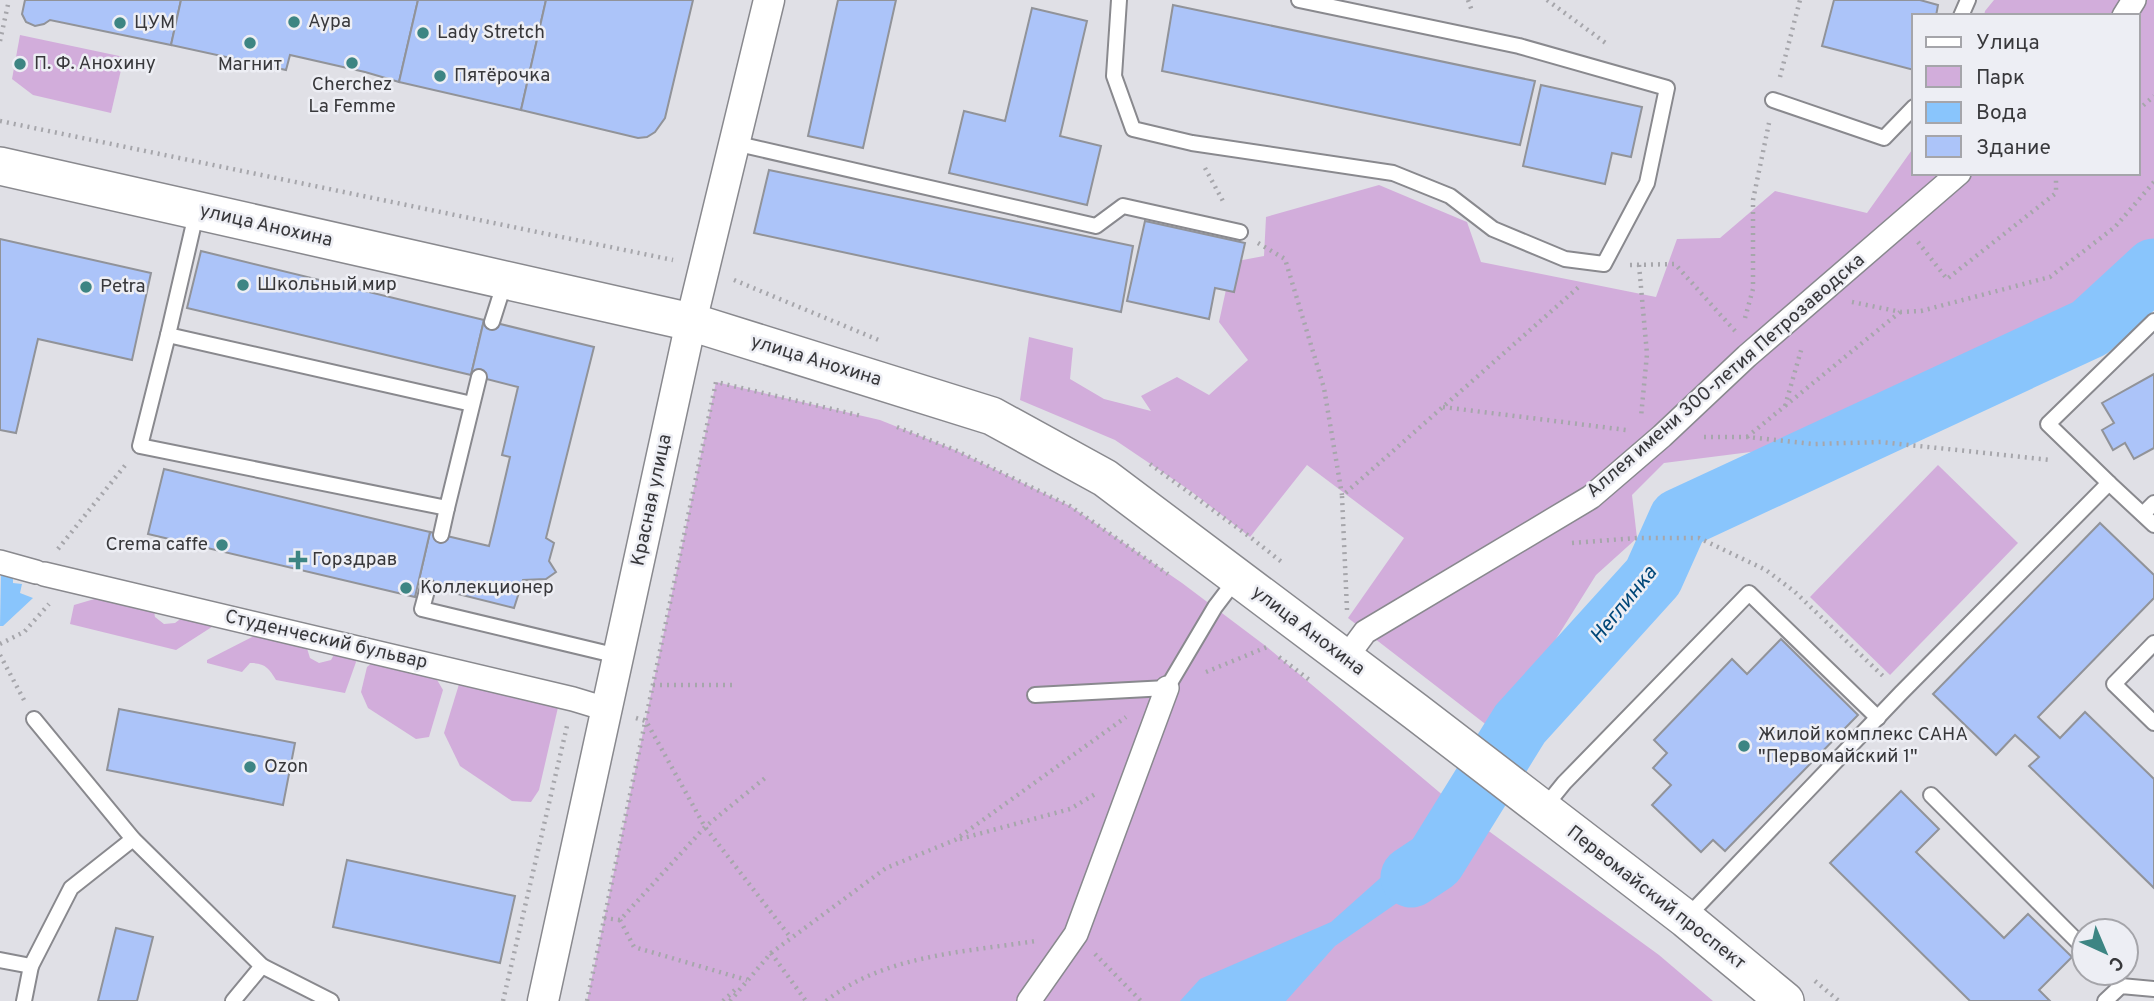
<svg xmlns="http://www.w3.org/2000/svg" width="2154" height="1001" viewBox="0 0 2154 1001" font-family="Overpass,sans-serif">
	<style>
		.green { fill: #d2addb }
		.water { fill: #89c5fc }
		.lines { fill: none; stroke-linecap: round; stroke-linejoin: round }
		.river { stroke: #89c5fc; stroke-width: 61 }
		.building { fill: #acc4f9; stroke: #919399; stroke-width: 2 }
		.service-casing { stroke: #89898e; stroke-width: 18 }
		.pedestrian-casing { stroke: #89898e; stroke-width: 26 }
		.minor-casing { stroke: #89898e; stroke-width: 33 }
		.tertiary-casing { stroke: #89898e; stroke-width: 40 }
		.path { stroke: #a6a6ab; stroke-width: 4.5; stroke-dasharray: 2 5; stroke-linecap: butt }
		.service { stroke: #fff; stroke-width: 14 }
		.pedestrian { stroke: #fff; stroke-width: 23 }
		.minor { stroke: #fff; stroke-width: 30 }
		.tertiary { stroke: #fff; stroke-width: 37 }
		.poi-dot { fill: #3d8583; stroke: #edeef4; stroke-width: 2.5 }
		.labels { text-anchor: middle; dominant-baseline: central; stroke-width: 5; stroke-linejoin: round; paint-order: stroke }
		.poi-label { font-size: 19px; fill: #38383b; stroke: #edeef4; text-anchor: start }
		.street-label { font-size: 19px; fill: #38383b; stroke: #edeef4 }
		.water-label { font-size: 21px; font-style: italic; fill: #004778; stroke: #edeef4 }
	</style>
	<rect width="100%" height="100%" fill="#e0e0e6"/>
	<g class="green">
		<path d="M1994 0H2154V284L2083 339 1992 391 1942 373 1814 444 1664 463 1632 495 1637 538 1596 575 1497 733 1348 618 1404 538 1307 465 1250 537 1192 492 1115 440 1020 400 1029 337 1073 348 1070 379 1104 399 1151 411 1141 396 1177 377 1209 395 1248 360 1219 322 1232 262 1264 256 1266 217 1379 185 1467 222 1481 262 1656 297 1677 239 1720 238 1775 191 1867 213 1914 147V173H2138V16H1984L1985 11Z"/>
		<path d="M20 35 124 57 111 113 33 95 12 79Z"/>
		<path d="M716 382 880 420 955 450 1070 506 1182 583 1267 647 1464 813 1659 955 1713 1001H587Z"/>
		<path d="M1938 465 2018 543 1890 675 1810 597Z"/>
		<path d="M108 595 153 606 155 617 164 624 175 623 187 614 218 623 176 650 70 624 74 605Z"/>
		<path d="M262 632 305 642 310 658 319 663 331 660 336 651 353 653 356 662 345 693 276 680C269 668 265 663 250 663L242 672 207 663V660Z"/>
		<path d="M377 659 433 673 443 690 429 737 416 739 368 708 361 692 367 667Z"/>
		<path d="M460 681 559 703 539 790 531 802 512 801 460 766 444 733Z"/>
	</g>
	<g class="water">
		<path d="M1 572 13 573V583L22 584 20 593 33 598 3 626H0Z"/>
		<path d="M1447 799 1477 823 1446 869 1335 946 1286 1001H1180L1200 979 1331 922 1424 839Z"/>
	</g>
	<g class="lines">
		<path class="river" d="M1411 877 1435 861 1520 724 1653 577 1679 519 2090 328 2154 269"/>
	</g>
	<g class="building">
		<path d="M25 0H181L171 45 50 20 44 24 35 26 26 22 22 14Z"/>
		<path d="M181 0H418L399 82 365 72 290 55 286 70 171 45Z"/>
		<path d="M418 0H546L521 110 399 82Z"/>
		<path d="M546 0H693L665 118 655 132 647 137 638 138 521 110Z"/>
		<path d="M838 0H896L863 148 808 136Z"/>
		<path d="M1834 0H1920L1938 5 1936 16H1914V70L1822 46Z"/>
		<path d="M1173 5 1535 81 1520 145 1162 71Z"/>
		<path d="M1032 8 1087 21 1060 136 1101 146 1087 205 949 173 964 111 1005 121Z"/>
		<path d="M1541 85 1642 107 1631 157 1612 153 1605 184 1523 166Z"/>
		<path d="M769 170 1133 246 1121 312 754 233Z"/>
		<path d="M1145 221 1245 243 1234 292 1215 288 1209 319 1127 301Z"/>
		<path d="M0 239 151 273 132 360 38 339 16 433 0 430Z"/>
		<path d="M201 251 484 320 471 375 187 308Z"/>
		<path d="M484 320 594 347 546 538 554 543 549 561 556 572 546 579 523 580 514 608 418 584 430 532 489 546 493 530 510 457 502 455 518 387 471 375Z"/>
		<path d="M2154 374V448L2134 459 2125 443 2113 450 2102 430 2114 423 2102 403Z"/>
		<path d="M164 469 430 532 415 597 148 534Z"/>
		<path d="M2100 523 2154 575V598L2038 717 2060 738 2085 712 2154 779V888L2029 766 2039 757 2015 735 1996 755 1933 694Z"/>
		<path d="M1781 639 1858 715 1725 851 1713 840 1701 852 1652 805 1671 785 1653 768 1667 753 1654 740 1732 659 1747 674Z"/>
		<path d="M119 709 295 743 283 805 107 770Z"/>
		<path d="M1901 791 1939 829 1916 852 2004 938 2028 914 2072 957 2039 990 2050 1001H1970L1830 863Z"/>
		<path d="M347 860 515 896 500 963 333 927Z"/>
		<path d="M116 928 153 937 137 1001H98Z"/>
	</g>
	<g class="lines">
		<g class="service-casing">
			<g id="service">
				<path d="M1119 0 1114 76 1133 129 1192 143 1393 173 1450 196 1493 229 1565 259 1604 264 1647 183 1667 88 1519 46 1299 0"/>
				<path d="M1961 16 1968 0"/>
				<path d="M1773 100 1884 138 1914 107"/>
				<path d="M734 143 1096 226 1123 206 1240 232"/>
				<path d="M197 210 168 335 472 404"/>
				<path d="M492 322 505 281"/>
				<path d="M168 335 140 446 447 508 479 377"/>
				<path d="M2109 483 2048 424 2154 321"/>
				<path d="M2143 514 2154 503"/>
				<path d="M441 535 447 508"/>
				<path d="M428 587 422 609 618 656"/>
				<path d="M2154 643 2114 684 2154 723"/>
				<path d="M1035 695 1167 688 1215 607 1237 578"/>
				<path d="M34 719 133 839 262 966 331 1001"/>
				<path d="M1931 795 2084 948"/>
				<path d="M1543 809 1564 783 1749 593 1878 718"/>
				<path d="M1687 917 1901 693 2109 483 2154 525"/>
				<path d="M0 960 31 966 71 888 133 839"/>
				<path d="M2109 973 2121 986"/>
				<path d="M24 1001 31 966"/>
				<path d="M233 1001 262 966"/>
				<path d="M2105 1001 2121 986 2154 989"/>
			</g>
		</g>
		<g class="pedestrian-casing">
			<g id="pedestrian">
				<path d="M2124 16 2134 0"/>
				<path d="M0 562 36 572"/>
				<path d="M44 574 573 699 606 709"/>
				<path d="M1345 659 1365 632 1591 497 1662 436 1747 356 1959 173"/>
				<path d="M1029 1001 1076 934 1167 688"/>
			</g>
		</g>
		<g class="minor-casing">
			<path id="minor" d="M543 1001 691 322 769 0"/>
		</g>
		<g class="tertiary-casing">
			<path id="tertiary" d="M0 166 691 322 992 416 1105 478 1415 711 1686 919 1785 1001"/>
		</g>
		<g class="path">
			<path d="M1468 0 1472 11"/>
			<path d="M1547 0 1607 44"/>
			<path d="M0 41 9 0"/>
			<path d="M1780 77 1800 0"/>
			<path d="M2138 110 2154 96"/>
			<path d="M0 121 673 260"/>
			<path d="M1205 168 1224 203"/>
			<path d="M1918 242 1947 279 2056 193V173"/>
			<path d="M1258 243 1285 259 1324 388 1342 495"/>
			<path d="M1630 265 1675 264 1735 331"/>
			<path d="M1639 265 1647 354 1641 417"/>
			<path d="M734 280 881 341"/>
			<path d="M1852 302 1901 312 1921 311 2050 277 2115 227 2154 182"/>
			<path d="M1745 318 1753 289V200L1769 123"/>
			<path d="M1785 406 1802 347"/>
			<path d="M1443 407 1626 430"/>
			<path d="M897 427 955 450 1070 506 1168 574"/>
			<path d="M1704 437H1747L1814 444 1881 442 2051 460"/>
			<path d="M1747 437 1900 312"/>
			<path d="M1150 464 1250 537 1283 563"/>
			<path d="M1572 543 1637 538H1699L1766 570 1795 592 1885 678"/>
			<path d="M58 549 127 463"/>
			<path d="M1347 610 1342 496 1581 285"/>
			<path d="M0 644 24 632 49 604"/>
			<path d="M0 655 24 700"/>
			<path d="M1279 657 1311 681"/>
			<path d="M1206 672 1267 647"/>
			<path d="M653 685H735"/>
			<path d="M636 718 646 721 705 827 791 938"/>
			<path d="M960 839 1070 809 1097 793"/>
			<path d="M604 918 620 920 705 827 765 778"/>
			<path d="M620 920 634 947 747 980"/>
			<path d="M771 953 806 1001"/>
			<path d="M1095 954 1141 1001"/>
			<path d="M1815 981 1839 1001"/>
			<path d="M503 1001 567 726"/>
			<path d="M587 1001 716 382 862 416"/>
			<path d="M723 1001 737 988"/>
			<path d="M730 1001 771 953 886 868 955 840 1126 717"/>
			<path d="M826 1001C884 955 965 952 1036 941"/>
		</g>
		<use href="#service" class="service"/>
		<use href="#pedestrian" class="pedestrian"/>
		<use href="#minor" class="minor"/>
		<use href="#tertiary" class="tertiary"/>
	</g>
	<g class="poi-dot">
		<circle cx="294" cy="22" r="7"/>
		<circle cx="120" cy="23" r="7"/>
		<circle cx="423" cy="33" r="7"/>
		<circle cx="250" cy="43" r="7"/>
		<circle cx="352" cy="63" r="7"/>
		<circle cx="20" cy="64" r="7"/>
		<circle cx="440" cy="76" r="7"/>
		<circle cx="243" cy="285" r="7"/>
		<circle cx="86" cy="287" r="7"/>
		<circle cx="222" cy="545" r="7"/>
		<path d="M294.5 549.5h7v7h7v7h-7v7h-7v-7h-7v-7h7z"/>
		<circle cx="406" cy="588" r="7"/>
		<circle cx="1744" cy="746" r="7"/>
		<circle cx="250" cy="767" r="7"/>
	</g>
	<g class="labels">
		<g class="poi-label">
			<text x="308" y="22">Аура</text>
			<text x="134" y="23">ЦУМ</text>
			<text x="437" y="33">Lady Stretch</text>
			<text x="34" y="64">П. Ф. Анохину</text>
			<text x="250" y="65" text-anchor="middle">Магнит</text>
			<text x="454" y="76">Пятёрочка</text>
			<text x="352" y="85" text-anchor="middle">Cherchez<tspan x="352" dy="22">La Femme</tspan></text>
			<text x="257" y="285">Школьный мир</text>
			<text x="100" y="287">Petra</text>
			<text x="208" y="545" text-anchor="end">Crema caffe</text>
			<text x="312" y="560">Горздрав</text>
			<text x="420" y="588">Коллекционер</text>
			<text x="1758" y="735">Жилой комплекс САНА<tspan x="1758" dy="22">"Первомайский 1"</tspan></text>
			<text x="264" y="767">Ozon</text>
		</g>
		<g class="street-label">
			<text transform="translate(266 226) rotate(13)">улица Анохина</text>
			<text transform="translate(816 361) rotate(17)">улица Анохина</text>
			<text transform="translate(1726 376) rotate(-41)">Аллея имени 300-летия Петрозаводска</text>
			<text transform="translate(652 500) rotate(-78)">Красная улица</text>
			<text transform="translate(1308 631) rotate(37)">улица Анохина</text>
			<text transform="translate(326 640) rotate(13)">Студенческий бульвар</text>
			<text transform="translate(1656 898) rotate(38)">Первомайский проспект</text>
		</g>
		<g class="water-label">
			<text transform="translate(1624 605) rotate(-51)">Неглинка</text>
		</g>
	</g>
	<rect x="1912" y="14" width="228" height="161" fill="#edeef4" stroke="#a5a5aa" stroke-width="2"/>
	<rect x="1926" y="37" width="35" height="10" fill="#ffffff" stroke="#a5a5aa" stroke-width="2"/>
	<text x="1976" y="49" font-size="21" fill="#38383b">Улица</text>
	<rect x="1926" y="66" width="35" height="21" fill="#d2addb" stroke="#a5a5aa" stroke-width="2"/>
	<text x="1976" y="84" font-size="21" fill="#38383b">Парк</text>
	<rect x="1926" y="102" width="35" height="21" fill="#89c5fc" stroke="#a5a5aa" stroke-width="2"/>
	<text x="1976" y="119" font-size="21" fill="#38383b">Вода</text>
	<rect x="1926" y="136" width="35" height="21" fill="#acc4f9" stroke="#a5a5aa" stroke-width="2"/>
	<text x="1976" y="154" font-size="21" fill="#38383b">Здание</text>
	<g transform="translate(2105 952) rotate(136)"><circle r="33" fill="#edeef4" stroke="#a5a5aa" stroke-width="2"/>
	<path d="M0-5L12 26L0 18L-12 26Z" fill="#3d8583"/>
	<text y="-10" font-size="19" font-weight="bold" text-anchor="middle" fill="#38383b">С</text>
	</g>
</svg>
